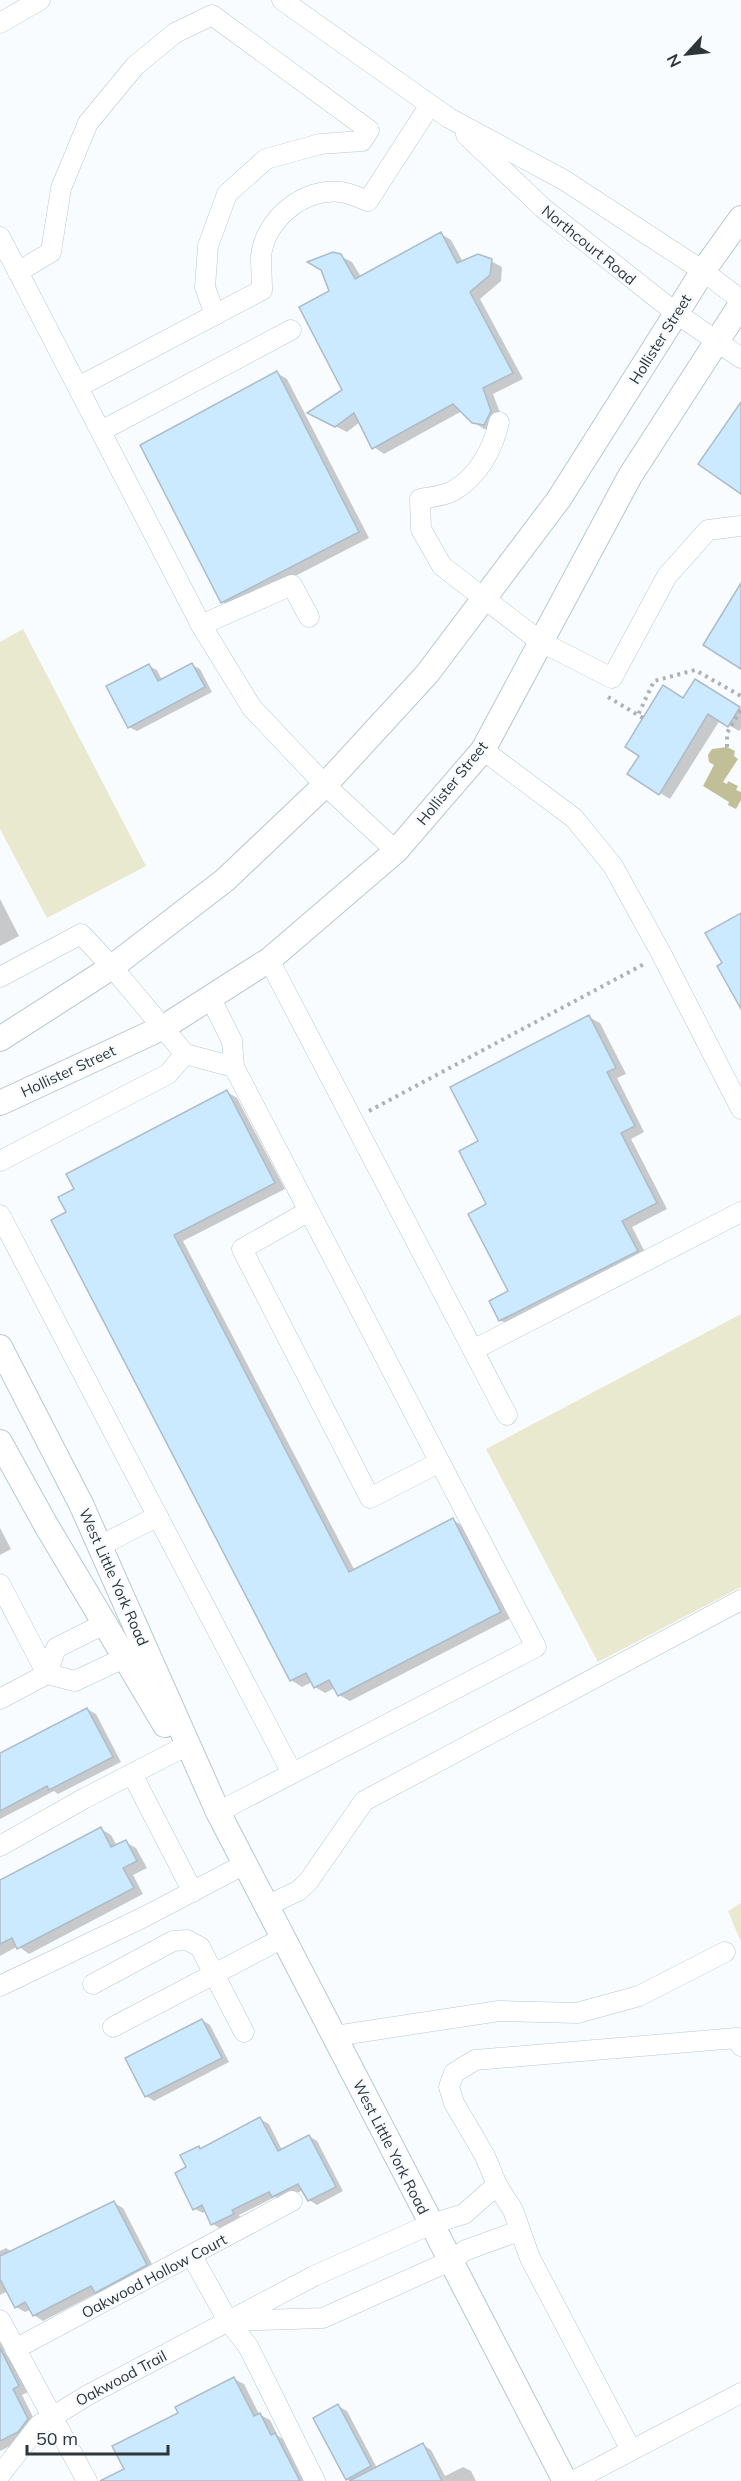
<svg xmlns="http://www.w3.org/2000/svg" width="741" height="2481" viewBox="0 0 741 2481" font-family="Mulish,sans-serif">
	<style>
		.green { fill: #e9e9cf }
		.water { fill: #c0bf97 }
		.shadow { fill: #0003 }
		.building { fill: #cbe9ff; stroke: #acbcc8; stroke-width: 1.5 }
		.lines { fill: none; stroke-linecap: round; stroke-linejoin: round }
		.minor-casing { stroke: #b7c7d3; stroke-width: 21 }
		.major-casing { stroke: #b7c7d3; stroke-width: 26 }
		.path { stroke: #aeb2b5; stroke-width: 4; stroke-dasharray: 3 4.5; stroke-linecap: butt }
		.minor { stroke: #fff; stroke-width: 20 }
		.major { stroke: #fff; stroke-width: 24 }
		.labels { text-anchor: middle; dominant-baseline: central; stroke-width: 5; stroke-linejoin: round; paint-order: stroke }
		.street-label { font-size: 15px; fill: #2f363a; stroke: #f9fcfe }
	</style>
	<rect width="100%" height="100%" fill="#f9fcfe"/>
	<g class="green">
		<path d="M23 629 146 866 47 918 0 829V642Z"/>
		<path d="M741 1314V1587L598 1662 486 1449Z"/>
		<path d="M741 1903V1942L728 1911Z"/>
	</g>
	<path class="water" d="M727 747 735 751 734 756 738 759 723 782 727 784 728 781 738 786 736 790 741 792V800L736 809 728 805 729 802 703 786 714 765 709 762 708 755 712 749Z"/>
	<g class="shadow">
		<path d="M441 234 451 240 463 262 491 261 502 267 501 281 480 299 523 379 493 394 502 418 495 431 484 429 473 422 462 411 384 454 374 447 360 422 347 432 319 418 344 390 330 292 340 256 352 262 361 277Z"/>
		<path d="M277 373 287 379 369 538 233 608 223 602Z"/>
		<path d="M192 665 200 669 212 692 137 731 129 727 149 666 157 670 162 680Z"/>
		<path d="M706 687 741 709V729L739 731 720 720 670 799 660 793 684 699Z"/>
		<path d="M0 899 19 936 0 946Z"/>
		<path d="M589 1017 600 1023 626 1074 617 1078 644 1132 631 1139 667 1209 632 1227 648 1258 510 1326 500 1320 510 1292 488 1205 480 1142Z"/>
		<path d="M227 1092 237 1098 285 1189 183 1241 355 1571 453 1520 463 1526 511 1618 350 1701 339 1695 335 1688 325 1693 315 1687 312 1682 302 1687 291 1680 53 1221 69 1213 76 1189Z"/>
		<path d="M0 1528 11 1549 0 1555Z"/>
		<path d="M87 1709 96 1714 121 1762 58 1794 54 1791 0 1819V1753Z"/>
		<path d="M101 1829 111 1835 117 1846 125 1842 136 1848 147 1868 133 1875 143 1894 29 1954 18 1946 0 1956V1881Z"/>
		<path d="M202 2020 210 2025 229 2062 154 2101 146 2096Z"/>
		<path d="M260 2119 269 2124 282 2150 309 2136 317 2141 343 2191 317 2205 309 2200 303 2190 281 2201 275 2197 239 2215 241 2219 221 2229 213 2224 206 2211 203 2213 195 2209 188 2168 199 2147 202 2149Z"/>
		<path d="M114 2203 123 2208 155 2270 105 2297 97 2293 43 2321 34 2315 31 2309 25 2312 16 2307 8 2291 0 2295V2251L6 2248 12 2252Z"/>
		<path d="M0 2337 28 2392 22 2395 37 2425 28 2437 0 2451Z"/>
		<path d="M234 2379 244 2384 259 2414 270 2420 278 2436 285 2440 306 2481H119L126 2469 180 2413Z"/>
		<path d="M338 2406 347 2411 377 2468 423 2445 431 2450 445 2476 463 2467 471 2471 476 2481H351L347 2479Z"/>
	</g>
	<g class="building">
		<path d="M441 232 457 263 478 254 492 259 490 275 470 292 513 373 483 388 491 411 484 425 472 423 453 404 372 449 354 413 335 427 307 413 342 390 299 307 329 291 321 270 307 262 333 252 341 254 355 279Z"/>
		<path d="M277 371 359 532 221 603 140 445Z"/>
		<path d="M741 402V494L698 464Z"/>
		<path d="M741 583V669L703 645Z"/>
		<path d="M192 663 205 687 128 728 106 686 149 664 158 681Z"/>
		<path d="M695 679 740 707 728 727 708 714 659 795 627 774 639 756 625 747 663 685 683 698Z"/>
		<path d="M741 913V1009L717 966 722 963 705 933Z"/>
		<path d="M589 1015 616 1068 607 1072 635 1126 621 1133 657 1203 622 1221 638 1251 499 1321 489 1301 508 1291 468 1214 486 1204 459 1151 478 1141 450 1087Z"/>
		<path d="M227 1090 275 1183 174 1235 349 1572 453 1518 501 1612 338 1696 329 1680 314 1688 306 1673 290 1681 51 1220 66 1212 58 1197 74 1189 66 1174Z"/>
		<path d="M87 1708 113 1757 49 1790 47 1786 0 1811V1753Z"/>
		<path d="M101 1827 111 1847 126 1840 137 1861 123 1868 134 1888 17 1949 12 1938 0 1944V1880Z"/>
		<path d="M202 2019 222 2058 145 2097 125 2058Z"/>
		<path d="M260 2117 278 2151 309 2135 336 2187 308 2201 298 2184 272 2197 269 2192 232 2210 234 2214 211 2225 202 2205 193 2210 175 2173 186 2167 180 2155 199 2146 200 2149Z"/>
		<path d="M114 2201 147 2265 95 2293 91 2286 33 2316 25 2302 15 2308 0 2279V2256Z"/>
		<path d="M0 2348 19 2386 13 2389 28 2419 18 2432 0 2441Z"/>
		<path d="M234 2377 254 2416 260 2413 271 2435 275 2433 300 2481H100L124 2469 112 2446 178 2413 175 2407Z"/>
		<path d="M338 2404 371 2466 346 2480 313 2418Z"/>
		<path d="M423 2443 442 2481H349Z"/>
	</g>
	<g class="lines">
		<g class="minor-casing">
			<g id="minor">
				<path d="M282 0 449 118 564 180 703 271 741 300"/>
				<path d="M0 23 40 0"/>
				<path d="M466 135 543 208 676 313 741 358"/>
				<path d="M0 237 201 625 252 708 325 785 396 851"/>
				<path d="M18 272 51 252 61 188 88 123 135 66 175 33 212 15 369 130 362 141 320 144 266 159 227 194 208 246 205 287 215 315"/>
				<path d="M78 387 262 290C262 279 261 267 261 257 264 220 304 187 341 192 350 193 359 198 368 201L430 105"/>
				<path d="M499 422C493 449 478 477 453 491 444 496 430 497 420 499L421 529 442 566 541 642 612 678 667 576 708 530 741 526"/>
				<path d="M101 431 291 330"/>
				<path d="M201 625 292 585 309 617"/>
				<path d="M483 750 574 818 613 866 662 955 741 1109"/>
				<path d="M269 960 507 1415"/>
				<path d="M0 977 81 934 112 967 185 1054 234 1067 536 1647 218 1812"/>
				<path d="M210 997 232 1041 234 1067"/>
				<path d="M0 1161 168 1074 185 1054"/>
				<path d="M309 1211 242 1249 370 1498 440 1462"/>
				<path d="M0 1215 292 1773"/>
				<path d="M473 1350 741 1212"/>
				<path d="M100 1546 158 1516"/>
				<path d="M0 1584 47 1674"/>
				<path d="M47 1674 56 1648 104 1624"/>
				<path d="M0 1699 47 1674 75 1681 124 1658"/>
				<path d="M132 1774 193 1892"/>
				<path d="M0 1846 85 1798 180 1749"/>
				<path d="M266 1906 298 1891 308 1882 364 1801 741 1600"/>
				<path d="M93 1984 173 1941 187 1940 200 1947 244 2032"/>
				<path d="M0 1986 144 1917 245 1864"/>
				<path d="M113 2027 283 1938"/>
				<path d="M335 2036 499 2011 577 2013 639 1996 725 1952"/>
				<path d="M192 2256 228 2321 248 2346 315 2481"/>
				<path d="M0 2320 87 2481"/>
				<path d="M234 2321 323 2318 450 2261 466 2250 519 2231"/>
				<path d="M15 2349 292 2201"/>
				<path d="M631 2450 530 2258 513 2210 497 2185 485 2156 454 2103 449 2087 454 2073 475 2060 737 2038 741 2046"/>
				<path d="M0 2475 39 2425 88 2395 314 2276 431 2224 464 2214 497 2185"/>
				<path d="M573 2481 741 2393"/>
			</g>
		</g>
		<g class="major-casing">
			<g id="major">
				<path d="M0 1039 112 967 225 880 325 785 427 674 559 499 703 271 741 218"/>
				<path d="M0 1103 164 1027 269 960 396 851 483 750 630 476 741 304"/>
				<path d="M0 1347 81 1504 218 1812 565 2481"/>
				<path d="M0 1442 46 1525 165 1725"/>
			</g>
		</g>
		<g class="path">
			<path d="M608 697 638 715"/>
			<path d="M643 718 638 715 654 681 695 670 741 696"/>
			<path d="M727 747V733L741 710"/>
			<path d="M369 1111 646 963"/>
		</g>
		<use href="#minor" class="minor"/>
		<use href="#major" class="major"/>
	</g>
	<g class="labels">
		<g class="street-label">
			<text transform="translate(589 245) rotate(39)">Northcourt Road</text>
			<text transform="translate(660 339) rotate(-58)">Hollister Street</text>
			<text transform="translate(452 783) rotate(-51)">Hollister Street</text>
			<text transform="translate(68 1071) rotate(-25)">Hollister Street</text>
			<text transform="translate(114 1577) rotate(66)">West Little York Road</text>
			<text transform="translate(391 2147) rotate(63)">West Little York Road</text>
			<text transform="translate(154 2276) rotate(-28)">Oakwood Hollow Court</text>
			<text transform="translate(121 2378) rotate(-28)">Oakwood Trail</text>
		</g>
	</g>
	<g transform="translate(687 54) rotate(243)" stroke="#f9fcfe" stroke-width="4.5" paint-order="stroke">
	<path d="M0-4.5L10 22L0 15L-10 22Z" fill="#2f363a"/>
	<text y="-9" font-size="16" font-weight="bold" text-anchor="middle" fill="#2f363a">N</text>
	</g>
	<path d="M27 2445v9h141v-9" fill="none" stroke="#2f363a" stroke-width="3"/>
	<text x="36" y="2445" font-size="18" fill="#2f363a" stroke="#f9fcfe" stroke-width="4.5" paint-order="stroke">50 m</text>
</svg>
